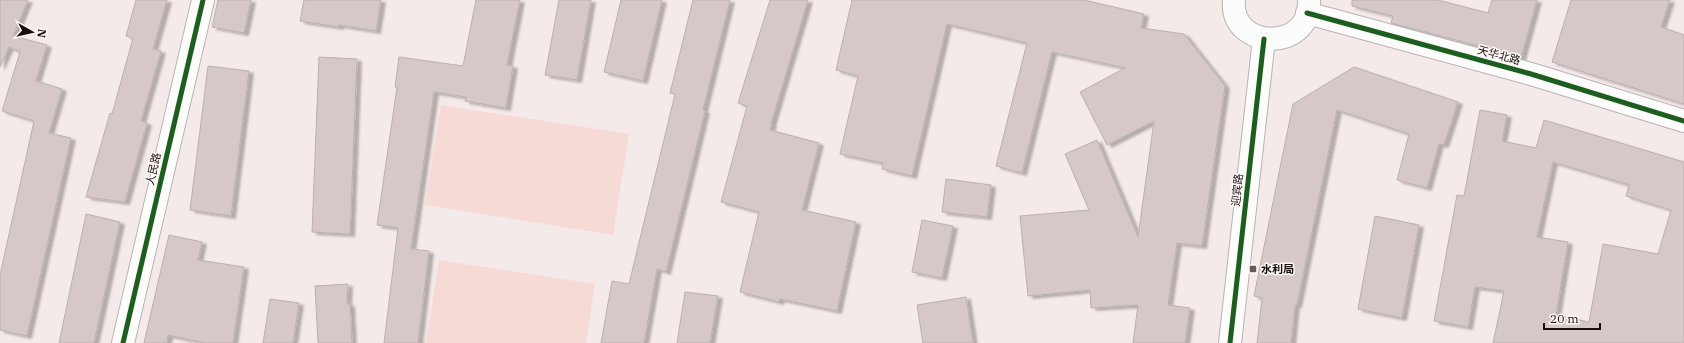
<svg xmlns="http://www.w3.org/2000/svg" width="1684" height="343" viewBox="0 0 1684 343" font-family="'IBM Plex Serif','Noto Sans SC',serif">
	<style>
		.green { fill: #f6dad6 }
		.building { fill: #d6c8c6; stroke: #b8b1b0; fill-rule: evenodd; filter: url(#shadow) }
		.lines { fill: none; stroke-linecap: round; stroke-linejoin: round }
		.tertiary-casing { stroke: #b9b2b1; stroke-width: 24 }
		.tertiary { stroke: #fdfcfc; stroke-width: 22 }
		.cycleway-casing { stroke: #fef7f6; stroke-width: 8 }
		.cycleway { stroke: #1b5e20; stroke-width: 5 }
		.poi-dot { fill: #625c5b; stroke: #fef7f6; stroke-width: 1.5 }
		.labels { text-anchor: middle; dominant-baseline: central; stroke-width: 3; stroke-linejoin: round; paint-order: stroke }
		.street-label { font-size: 11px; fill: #140f0e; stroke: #fef7f6 }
		.poi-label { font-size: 11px; font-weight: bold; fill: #140f0e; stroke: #fef7f6; text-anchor: start }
	</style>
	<defs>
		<filter id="shadow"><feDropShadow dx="4.5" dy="2.5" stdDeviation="1" flood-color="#0004"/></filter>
	</defs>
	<rect width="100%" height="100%" fill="#f4eae9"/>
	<g class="green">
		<path d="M441 105 629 134 613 235 425 205Z"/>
		<path d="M439 260 595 284 586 343H426Z"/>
	</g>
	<g class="building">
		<path d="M0 0H28L13 36 47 45 36 81 62 89 49 133 71 138 27 336 0 330V275L34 121 2 111 20 52 9 47 0 67Z"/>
		<path d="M136 0H167L153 49 161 51 141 121 147 123 125 202 86 197 110 113 112 114 133 38 126 36Z"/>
		<path d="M218 0H251L244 33 212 27Z"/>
		<path d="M304 0H381L376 31 339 25V27L300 21Z"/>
		<path d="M476 0H520L507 65 513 66 506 108 465 101 466 97 434 92 411 249 429 251 418 343H384L398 228 377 225 397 87H395L399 57 463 66Z"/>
		<path d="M559 0H591L577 80 545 75Z"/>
		<path d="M621 0H662L643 81 604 72Z"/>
		<path d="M693 0H730L703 110 705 111 666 272 657 269 644 343H601L612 281 629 284 675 94 670 93Z"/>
		<path d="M770 0H808L771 124H772L770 130 819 143 802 210 856 222 837 311 780 299 779 302 740 292 759 212 721 202 747 106 738 103Z"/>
		<path d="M852 0H1084L1144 14 1141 28 1184 34 1225 86 1202 246 1177 243 1168 305 1190 308 1185 343H1133L1138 305 1091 308 1090 290 1028 296 1020 216 1089 210 1065 154 1097 140 1138 237 1154 121 1107 145 1080 92 1125 68 1052 52 1022 173 996 166 1027 43 947 24 912 176 882 169 883 163 840 154 858 76 836 70Z"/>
		<path d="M1352 0H1438L1488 13 1492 0H1537L1521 58 1491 50V49L1391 23 1393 16 1352 6Z"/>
		<path d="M1571 0H1670L1661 27 1684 35V104L1552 62Z"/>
		<path d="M319 57 357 59 350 234 312 232Z"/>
		<path d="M208 66 249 71 231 216 190 210Z"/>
		<path d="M1354 67 1458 102 1444 145 1439 144 1427 188 1397 180 1409 134 1337 110 1297 305H1295L1291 343H1257L1262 298 1254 296 1293 104Z"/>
		<path d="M1480 110 1507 115 1502 141 1536 148 1544 120 1684 162V343H1493L1504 291 1475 287 1468 327 1434 321 1457 195 1464 196ZM1553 162 1629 185 1626 196 1671 210 1658 254 1603 244 1589 322 1556 315 1568 242 1537 237Z"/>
		<path d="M946 179 991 185 987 217 942 212Z"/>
		<path d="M86 214 120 222 94 343H59Z"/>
		<path d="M1375 216 1419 225 1402 318 1358 309Z"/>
		<path d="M922 220 953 226 942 278 912 272Z"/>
		<path d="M169 235 202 242 198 260 244 267 233 343H204L168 335 167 343H144Z"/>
		<path d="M348 284 347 304H350L352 343H318L315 286Z"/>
		<path d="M685 292 718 296 710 343H677Z"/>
		<path d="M966 297 973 343H923L917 305Z"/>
		<path d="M270 299 299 303 293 343H263Z"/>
	</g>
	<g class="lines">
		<g class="tertiary-casing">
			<g id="tertiary">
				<path d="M1234 0C1229 50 1312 53 1309 0"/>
				<path d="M1307 13 1531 74 1684 121"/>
				<path d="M123 343 203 0"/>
				<path d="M1230 343 1264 39"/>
			</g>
		</g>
		<use href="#tertiary" class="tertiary"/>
		<g class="cycleway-casing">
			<g id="cycleway">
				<path d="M1307 13 1531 74 1684 121"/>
				<path d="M123 343 203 0"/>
				<path d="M1230 343 1264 39"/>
			</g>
		</g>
		<use href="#cycleway" class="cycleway"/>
	</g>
	<rect class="poi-dot" x="1249" y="265" width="8" height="8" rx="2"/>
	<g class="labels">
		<g class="street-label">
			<text transform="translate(1499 55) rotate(15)">天华北路</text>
			<text transform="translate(153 169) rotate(-77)">人民路</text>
			<text transform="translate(1237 190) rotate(-84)">迎宾路</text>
		</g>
		<g class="poi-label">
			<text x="1261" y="269">水利局</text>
		</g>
	</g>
	<g transform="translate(32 32) rotate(98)" stroke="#fef7f6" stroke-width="3" paint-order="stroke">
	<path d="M0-3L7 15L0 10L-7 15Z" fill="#140f0e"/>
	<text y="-6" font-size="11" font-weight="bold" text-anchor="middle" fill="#140f0e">N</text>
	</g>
	<path d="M1544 323v6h56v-6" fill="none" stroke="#140f0e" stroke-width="2"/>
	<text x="1550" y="323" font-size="12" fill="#140f0e" stroke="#fef7f6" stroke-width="3" paint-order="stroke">20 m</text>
</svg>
